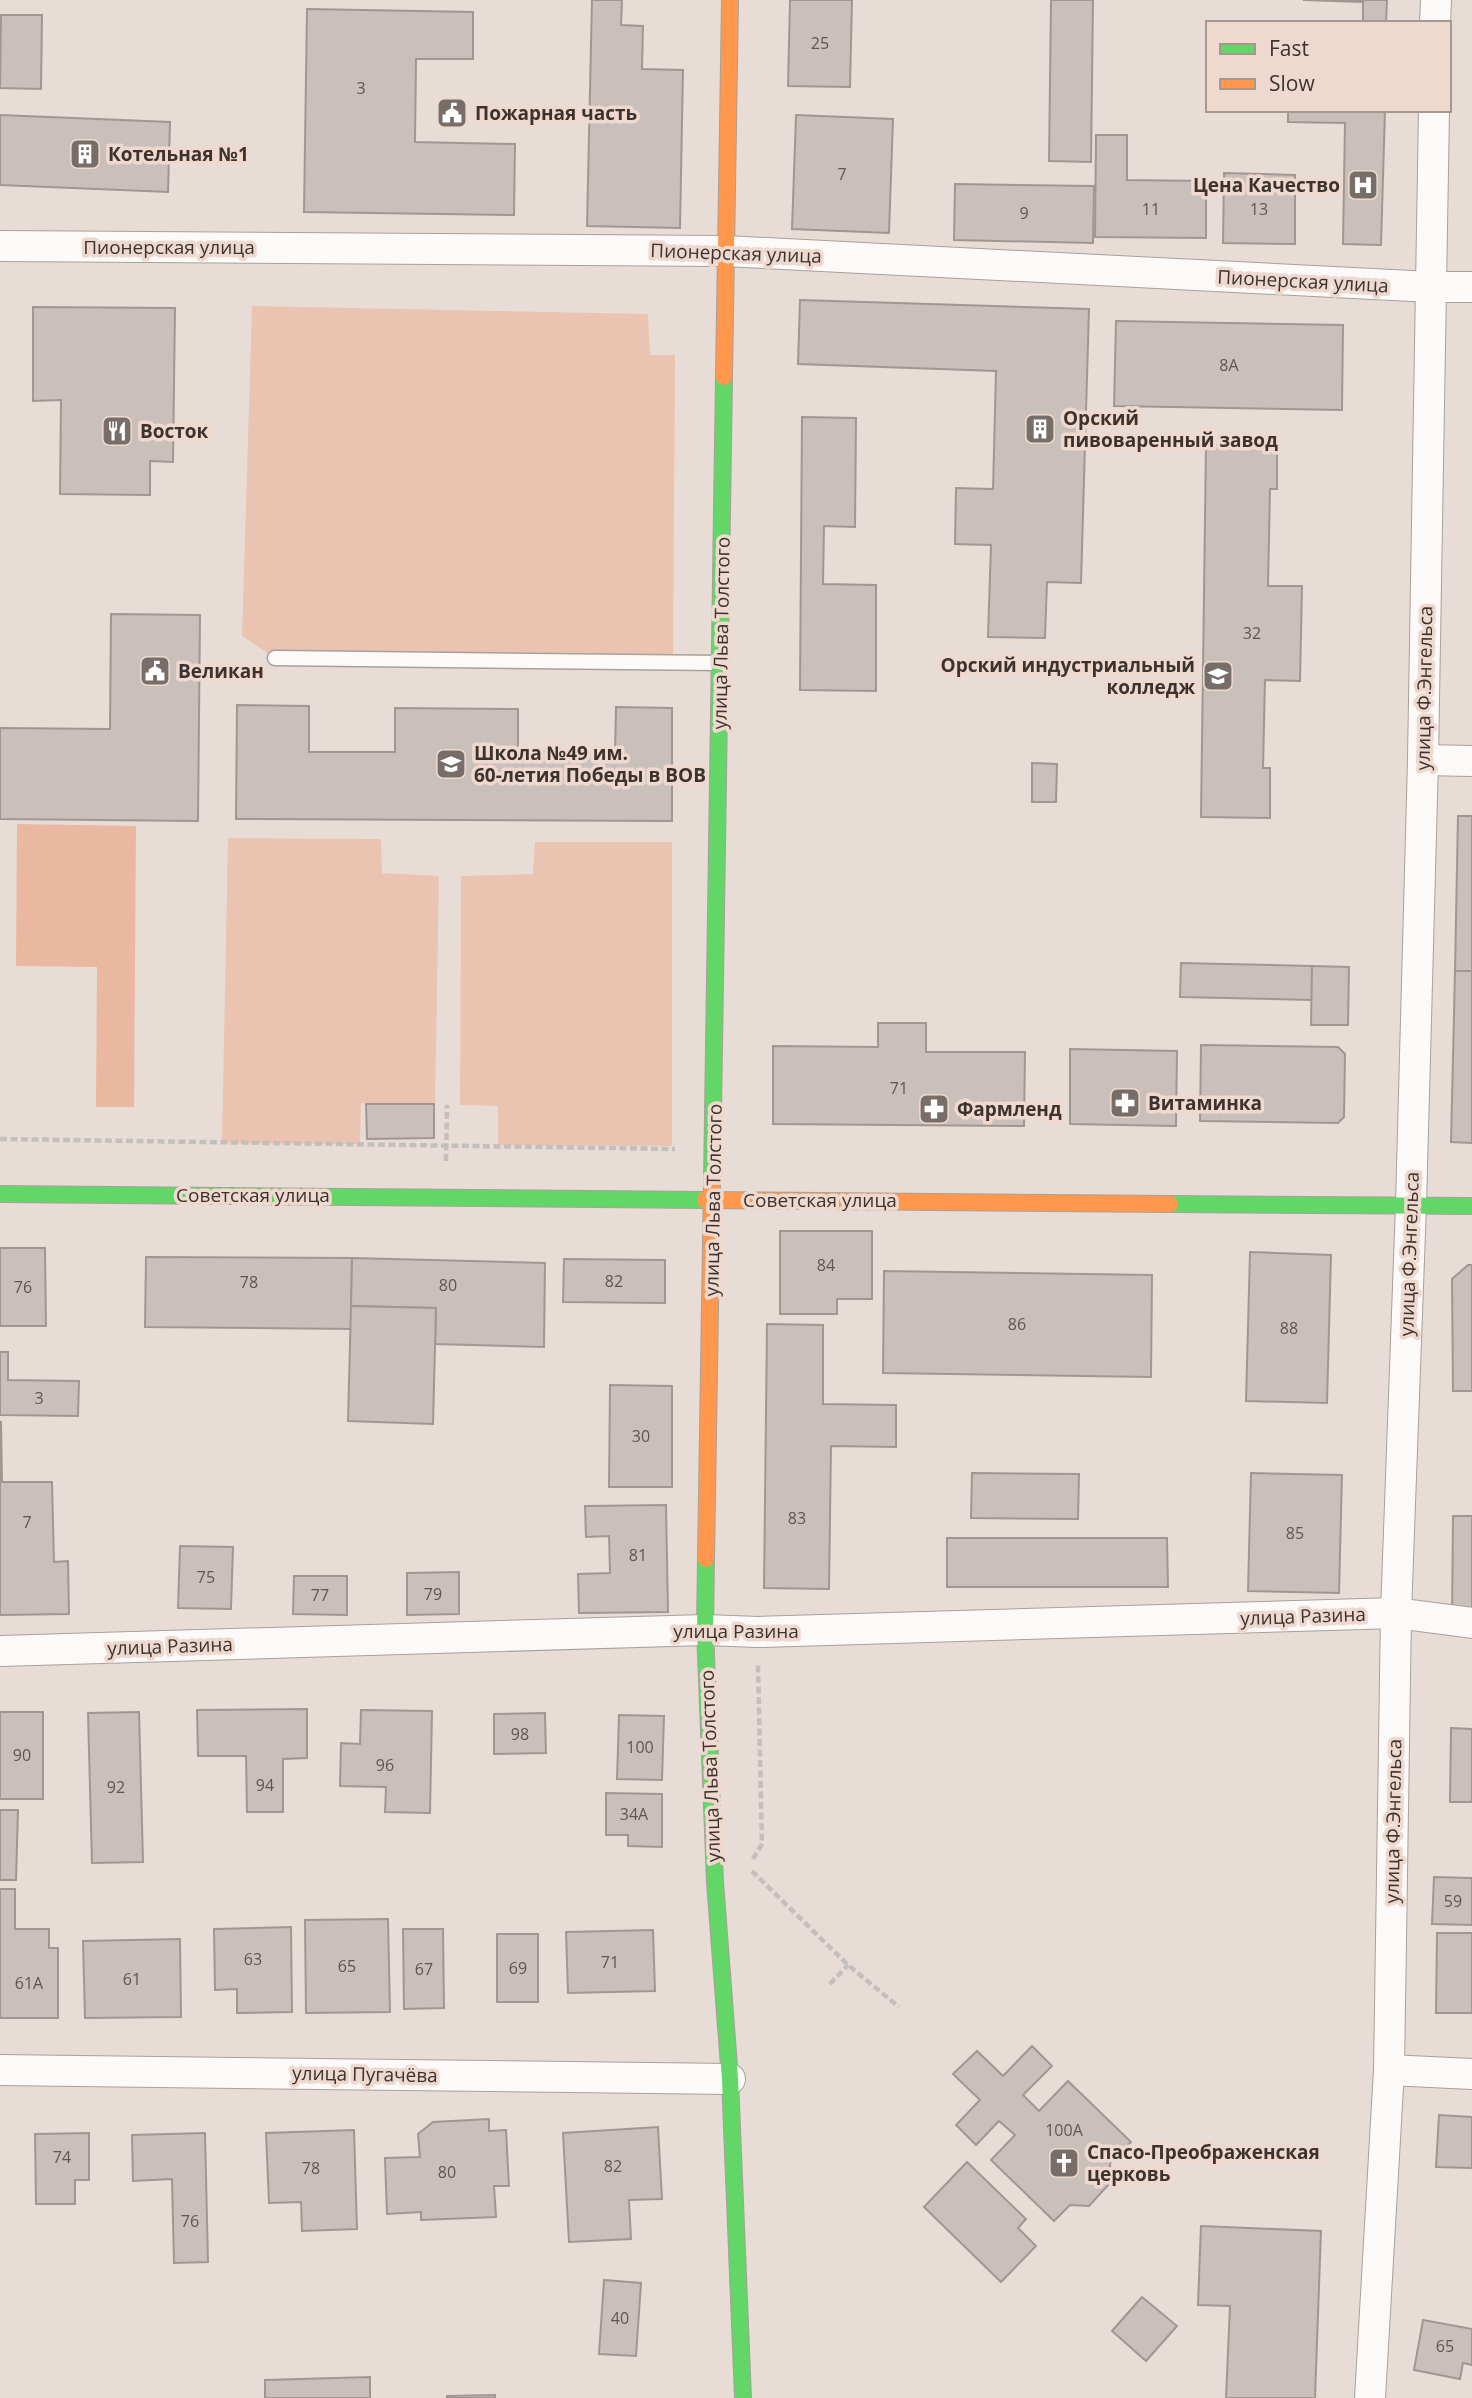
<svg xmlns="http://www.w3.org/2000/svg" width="1472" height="2398" viewBox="0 0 1472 2398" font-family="'Open Sans',sans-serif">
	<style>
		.green { fill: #eac4b1 }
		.forest { fill: #eab8a0 }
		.building { fill: #c9bfbb; stroke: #a09793; stroke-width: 2 }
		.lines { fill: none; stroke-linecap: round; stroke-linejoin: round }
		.lane-casing { stroke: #a9a09b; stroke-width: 17 }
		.street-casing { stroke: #a9a09b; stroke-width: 32 }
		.fast-casing { stroke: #a9a09b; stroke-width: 18 }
		.slow-casing { stroke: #a9a09b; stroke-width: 18 }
		.path { stroke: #c3bfbd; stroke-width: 4.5; stroke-dasharray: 7 3.5; stroke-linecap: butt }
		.lane { stroke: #fcfaf9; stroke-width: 14 }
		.street { stroke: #fcfaf9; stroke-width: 30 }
		.fast { stroke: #63d668; stroke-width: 16 }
		.slow { stroke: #ff974d; stroke-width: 16 }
		.labels { text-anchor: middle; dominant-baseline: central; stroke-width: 7; stroke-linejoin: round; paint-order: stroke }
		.number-label { font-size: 16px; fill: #5f5652 }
		.poi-label { font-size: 19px; font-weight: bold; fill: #3c332f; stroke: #efd9cf; text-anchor: start }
		.street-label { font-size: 19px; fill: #3c332f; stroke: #efd9cf }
	</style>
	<rect width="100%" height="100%" fill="#e8dcd6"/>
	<g class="green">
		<path d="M252 306 648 314 650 355H675L673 663 275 658 242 636Z"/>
		<path d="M228 838 381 839 382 873 439 876 435 1105 361 1103 360 1144 222 1143Z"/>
		<path d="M535 842H672V1146L498 1145V1106L460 1105 461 876 533 874Z"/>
	</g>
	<path class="forest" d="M17 824 136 826 134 1107H96L97 967 16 966Z"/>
	<g class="building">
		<path d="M592 0H622L621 25 643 26 642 69 683 70 680 228 587 226Z"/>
		<path d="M790 0H852L850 87 788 86Z"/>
		<path d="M1051 0H1093L1091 162 1049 161Z"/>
		<path d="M1303 0H1387L1386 23H1363V2Z"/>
		<path d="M307 9 473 12V59H416L415 142 515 144 514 215 304 212Z"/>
		<path d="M1 15H42L41 89 0 88Z"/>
		<path d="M1288 110H1385L1381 245 1343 244 1345 123 1288 122Z"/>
		<path d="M0 115 170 122 168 192 0 185Z"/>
		<path d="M796 115 893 119 889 233 792 229Z"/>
		<path d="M1096 135H1127V180L1206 181V238L1095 237Z"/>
		<path d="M1224 173 1295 175V244L1223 243Z"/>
		<path d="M955 184 1094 186 1093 243 954 240Z"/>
		<path d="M800 300 1089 309 1081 583 1047 582 1045 638 988 637 991 545 955 544 956 488 993 489 996 371 798 364Z"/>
		<path d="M33 307 175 308 173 462 150 461V495L60 494 61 400 33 401Z"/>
		<path d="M1116 321 1343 325 1342 410 1114 406Z"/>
		<path d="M802 417 856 418 855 527 824 526 823 584 876 585V691L800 690Z"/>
		<path d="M1206 444 1277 445V489H1270L1268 586H1302L1300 681 1265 680 1263 768H1270V818L1201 817Z"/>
		<path d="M111 614 200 615 198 821 0 819V728L110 729Z"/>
		<path d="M237 705 309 706V752H395V708L518 709V751L615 752 616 707 672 708V821L236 819Z"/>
		<path d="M1032 763 1057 764 1056 802H1032Z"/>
		<path d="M1458 816H1472V971H1455Z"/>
		<path d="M1181 963 1312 966V1000L1180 997Z"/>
		<path d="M1312 966 1349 967 1348 1025H1311Z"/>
		<path d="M1455 971H1472V1143L1451 1142Z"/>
		<path d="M878 1023H926V1052H1025L1024 1126 773 1124V1046L878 1047Z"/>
		<path d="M1201 1045 1338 1047 1345 1054 1344 1117 1338 1123 1200 1121Z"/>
		<path d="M1070 1049 1177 1051 1176 1126 1070 1124Z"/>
		<path d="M366 1104H434V1138L367 1139Z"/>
		<path d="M780 1231H872V1299H837V1314H780Z"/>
		<path d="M0 1248H45L46 1326H0Z"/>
		<path d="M1250 1252 1331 1255 1327 1403 1246 1401Z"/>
		<path d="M146 1257 352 1258 351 1329 145 1327Z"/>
		<path d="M352 1258 545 1263 544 1347 435 1344 436 1308 351 1306Z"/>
		<path d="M564 1259 665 1260V1303L563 1302Z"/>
		<path d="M1468 1265H1472V1391H1453L1452 1279Z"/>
		<path d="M884 1271 1152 1275 1151 1377 883 1373Z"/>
		<path d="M351 1306 436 1308 433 1424 348 1421Z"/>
		<path d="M767 1324 823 1325V1404L896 1405V1447L831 1446 829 1589 764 1588Z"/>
		<path d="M0 1352H8V1380L79 1381 78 1416 0 1415Z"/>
		<path d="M610 1385 672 1386V1487H609Z"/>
		<path d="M0 1422H1L2 1482H0Z"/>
		<path d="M972 1473 1079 1474 1078 1519 971 1518Z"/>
		<path d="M1251 1473 1342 1475 1339 1593 1248 1591Z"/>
		<path d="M0 1482H52L54 1562 68 1561 69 1614 0 1615Z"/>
		<path d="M666 1505 668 1612 579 1613 578 1574 610 1573 609 1536 586 1537 585 1506Z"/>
		<path d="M1453 1516H1472V1620H1452Z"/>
		<path d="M947 1538H1167L1168 1587H947Z"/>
		<path d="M180 1546 233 1547 231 1609 178 1608Z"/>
		<path d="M459 1572V1614L407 1615V1573Z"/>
		<path d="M294 1576H347V1615L293 1614Z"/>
		<path d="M307 1709V1758L283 1759V1812H247L246 1756H198L197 1710Z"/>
		<path d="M361 1710 432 1711 430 1813 385 1812 386 1787 340 1786 341 1743 360 1744Z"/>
		<rect x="0" y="1712" width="43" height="87"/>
		<path d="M139 1712 143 1862 92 1863 88 1713Z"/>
		<path d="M545 1713 546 1753 494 1754V1714Z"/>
		<path d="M619 1715 664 1716 662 1780 617 1779Z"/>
		<path d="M1451 1728 1472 1729V1802H1450Z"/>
		<path d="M606 1793 662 1794V1847L628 1846V1835H606Z"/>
		<path d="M0 1810H18L16 1880H0Z"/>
		<path d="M1434 1877 1472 1878V1925L1432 1924Z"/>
		<path d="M0 1889H15V1929H49V1948H58V2018H0Z"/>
		<path d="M388 1919 390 2012 306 2013 305 1920Z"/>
		<path d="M291 1927 292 2012 237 2013V1989L215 1990 214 1929Z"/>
		<path d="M403 1929H443L444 2008 404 2009Z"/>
		<path d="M653 1930 655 1991 568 1993 566 1932Z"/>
		<path d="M1437 1933H1472V2013H1436Z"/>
		<rect x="497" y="1934" width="41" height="68"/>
		<path d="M180 1939 181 2017 85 2018 83 1941Z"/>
		<path d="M1032 2046 1052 2066 1023 2095 1039 2111 1068 2081 1131 2142 1110 2163 1111 2182 1089 2206 1070 2205 1054 2221 991 2160 1015 2135 999 2121 976 2145 956 2125 980 2100 953 2074 977 2051 1003 2076Z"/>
		<path d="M1439 2115 1472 2117V2168L1436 2167Z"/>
		<path d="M489 2119V2131L506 2130 509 2186H494L496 2217 421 2220V2212L387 2214 385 2158 420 2157 418 2134 433 2122Z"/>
		<path d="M658 2127 662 2199 629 2200 631 2239 569 2242 563 2133Z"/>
		<path d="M354 2130 357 2229 302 2231 301 2202 269 2203 266 2133Z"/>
		<path d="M89 2133V2180H75V2204H36L35 2134Z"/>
		<path d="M205 2133 208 2262 174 2263 172 2179 133 2181 132 2135Z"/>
		<path d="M967 2162 1026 2219 1018 2228 1036 2246 1001 2282 924 2207Z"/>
		<path d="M1201 2226 1321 2231 1315 2398H1226L1230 2306 1198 2305Z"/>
		<path d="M604 2280 641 2283 636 2356 599 2354Z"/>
		<path d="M1142 2297 1177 2326 1146 2361 1112 2331Z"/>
		<path d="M1423 2320 1472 2329V2365L1463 2363 1460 2379 1414 2370Z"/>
		<path d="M370 2377V2398H265V2380Z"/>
		<path d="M495 2395V2398H447V2396Z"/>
	</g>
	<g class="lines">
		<g class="lane-casing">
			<path id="lane" d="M275 658 718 663"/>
		</g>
		<g class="street-casing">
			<g id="street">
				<path d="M1435 23 1436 0"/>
				<path d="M0 246 725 251 1431 287H1472"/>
				<path d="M1423 760 1472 761"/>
				<path d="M0 1651 705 1630 758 1632 1396 1613 1472 1623"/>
				<path d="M0 2070 730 2079"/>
				<path d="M1389 2070 1472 2074"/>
				<path d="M1370 2398 1389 2070 1396 1613 1411 1205 1423 760 1434 110"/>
			</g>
		</g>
		<g class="fast-casing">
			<g id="fast">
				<path d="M712 1181 724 377"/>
				<path d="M0 1194 705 1200"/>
				<path d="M1170 1204 1472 1206"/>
				<path d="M706 1559 705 1630 715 1882 730 2079 743 2398"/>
			</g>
		</g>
		<g class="slow-casing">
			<g id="slow">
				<path d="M724 377 730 0"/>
				<path d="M705 1200 1170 1204"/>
				<path d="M706 1559 712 1181"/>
			</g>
		</g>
		<g class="path">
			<path d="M0 1139 675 1149"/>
			<path d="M446 1161 447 1105"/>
			<path d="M753 1859 762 1844 758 1664"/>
			<path d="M752 1871 848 1965 899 2007"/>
			<path d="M830 1984 848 1965"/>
		</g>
		<use href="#lane" class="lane"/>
		<use href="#street" class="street"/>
		<use href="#fast" class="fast"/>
		<use href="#slow" class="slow"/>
	</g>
	<defs>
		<g id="civic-square" transform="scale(1.575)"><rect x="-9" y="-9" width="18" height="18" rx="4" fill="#786e69" stroke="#efd9cf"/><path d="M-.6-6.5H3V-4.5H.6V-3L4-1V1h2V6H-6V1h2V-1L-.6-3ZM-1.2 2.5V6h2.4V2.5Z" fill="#fff"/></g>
		<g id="building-square" transform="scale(1.575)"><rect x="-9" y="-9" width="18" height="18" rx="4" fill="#786e69" stroke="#efd9cf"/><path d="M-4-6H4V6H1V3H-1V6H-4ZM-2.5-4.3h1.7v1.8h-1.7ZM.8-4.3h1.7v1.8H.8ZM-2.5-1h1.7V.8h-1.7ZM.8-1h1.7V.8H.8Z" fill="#fff"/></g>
		<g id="hospital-square" transform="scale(1.575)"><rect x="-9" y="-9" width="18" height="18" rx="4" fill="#786e69" stroke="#efd9cf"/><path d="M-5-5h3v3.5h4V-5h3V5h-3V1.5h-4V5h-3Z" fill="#fff"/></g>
		<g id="restaurant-square" transform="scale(1.575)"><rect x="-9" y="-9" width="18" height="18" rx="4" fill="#786e69" stroke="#efd9cf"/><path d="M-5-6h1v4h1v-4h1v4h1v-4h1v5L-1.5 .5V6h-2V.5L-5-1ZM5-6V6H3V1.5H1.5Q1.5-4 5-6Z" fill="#fff"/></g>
		<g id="university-square" transform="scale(1.575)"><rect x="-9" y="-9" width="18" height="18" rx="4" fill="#786e69" stroke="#efd9cf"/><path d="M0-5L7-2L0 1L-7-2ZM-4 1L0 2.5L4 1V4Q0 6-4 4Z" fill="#fff"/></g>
		<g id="school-square" transform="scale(1.575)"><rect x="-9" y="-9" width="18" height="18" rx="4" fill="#786e69" stroke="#efd9cf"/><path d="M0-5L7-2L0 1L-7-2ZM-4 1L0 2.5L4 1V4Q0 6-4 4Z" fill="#fff"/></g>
		<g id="pharmacy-square" transform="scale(1.575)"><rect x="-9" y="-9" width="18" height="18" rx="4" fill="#786e69" stroke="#efd9cf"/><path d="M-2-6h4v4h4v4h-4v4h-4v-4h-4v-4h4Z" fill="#fff"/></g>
		<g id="church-square" transform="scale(1.575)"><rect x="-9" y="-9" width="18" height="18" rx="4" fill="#786e69" stroke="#efd9cf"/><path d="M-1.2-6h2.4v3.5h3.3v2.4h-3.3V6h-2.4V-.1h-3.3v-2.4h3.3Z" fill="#fff"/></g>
	</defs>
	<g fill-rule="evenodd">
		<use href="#civic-square" x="452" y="113"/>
		<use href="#building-square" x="85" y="154"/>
		<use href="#hospital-square" x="1363" y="185"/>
		<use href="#building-square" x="1040" y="429"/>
		<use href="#restaurant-square" x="117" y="431"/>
		<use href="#civic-square" x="155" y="671"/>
		<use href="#university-square" x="1218" y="676"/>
		<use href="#school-square" x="451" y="764"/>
		<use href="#pharmacy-square" x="1125" y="1103"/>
		<use href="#pharmacy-square" x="934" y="1109"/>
		<use href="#church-square" x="1064" y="2163"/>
	</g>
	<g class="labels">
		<g class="number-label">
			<text x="820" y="43">25</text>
			<text x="361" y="88">3</text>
			<text x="842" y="174">7</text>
			<text x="1151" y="209">11</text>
			<text x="1259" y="209">13</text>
			<text x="1024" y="213">9</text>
			<text x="1229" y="365">8А</text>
			<text x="1252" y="633">32</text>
			<text x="899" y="1088">71</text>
			<text x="826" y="1265">84</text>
			<text x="614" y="1281">82</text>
			<text x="249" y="1282">78</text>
			<text x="448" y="1285">80</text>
			<text x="23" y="1287">76</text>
			<text x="1017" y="1324">86</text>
			<text x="1289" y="1328">88</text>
			<text x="39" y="1398">3</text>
			<text x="641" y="1436">30</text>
			<text x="797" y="1518">83</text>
			<text x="27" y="1522">7</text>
			<text x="1295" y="1533">85</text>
			<text x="638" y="1555">81</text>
			<text x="206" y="1577">75</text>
			<text x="433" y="1594">79</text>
			<text x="320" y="1595">77</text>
			<text x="520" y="1734">98</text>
			<text x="640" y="1747">100</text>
			<text x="22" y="1755">90</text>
			<text x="385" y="1765">96</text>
			<text x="265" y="1785">94</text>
			<text x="116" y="1787">92</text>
			<text x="634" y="1814">34А</text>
			<text x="1453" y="1901">59</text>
			<text x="253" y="1959">63</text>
			<text x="610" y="1962">71</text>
			<text x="347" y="1966">65</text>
			<text x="518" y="1968">69</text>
			<text x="424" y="1969">67</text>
			<text x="132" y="1979">61</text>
			<text x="29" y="1983">61А</text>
			<text x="1064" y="2130">100А</text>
			<text x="62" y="2157">74</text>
			<text x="613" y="2166">82</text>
			<text x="311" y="2168">78</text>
			<text x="447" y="2172">80</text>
			<text x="190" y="2221">76</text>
			<text x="620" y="2318">40</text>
			<text x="1445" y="2346">65</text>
		</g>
		<g class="poi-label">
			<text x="475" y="113">Пожарная часть</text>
			<text x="108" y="154">Котельная №1</text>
			<text x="1340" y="185" text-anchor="end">Цена Качество</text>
			<text x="1063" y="418">Орский<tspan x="1063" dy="22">пивоваренный завод</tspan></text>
			<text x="140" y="431">Восток</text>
			<text x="1195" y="665" text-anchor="end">Орский индустриальный<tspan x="1195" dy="22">колледж</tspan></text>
			<text x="178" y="671">Великан</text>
			<text x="474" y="753">Школа №49 им.<tspan x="474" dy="22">60-летия Победы в ВОВ</tspan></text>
			<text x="1148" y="1103">Витаминка</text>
			<text x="957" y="1109">Фармленд</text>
			<text x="1087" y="2152">Спасо-Преображенская<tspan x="1087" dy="22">церковь</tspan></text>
		</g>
		<g class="street-label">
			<text x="169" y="247">Пионерская улица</text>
			<text transform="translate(736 253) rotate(2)">Пионерская улица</text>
			<text transform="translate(1303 281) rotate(3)">Пионерская улица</text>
			<text transform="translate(721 633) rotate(-89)">улица Льва Толстого</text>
			<text transform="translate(1424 688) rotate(-89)">улица Ф.Энгельса</text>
			<text x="253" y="1195">Советская улица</text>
			<text transform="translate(713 1200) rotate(-89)">улица Льва Толстого</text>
			<text x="820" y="1200">Советская улица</text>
			<text transform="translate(1409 1254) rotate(-88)">улица Ф.Энгельса</text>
			<text transform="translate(1303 1616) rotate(-2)">улица Разина</text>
			<text x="736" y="1631">улица Разина</text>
			<text transform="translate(170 1646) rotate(-2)">улица Разина</text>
			<text transform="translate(710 1766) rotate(-92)">улица Льва Толстого</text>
			<text transform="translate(1393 1821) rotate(-89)">улица Ф.Энгельса</text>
			<text transform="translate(365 2074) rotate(1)">улица Пугачёва</text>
		</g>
	</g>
	<rect x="1206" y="21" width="245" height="91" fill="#efd9cf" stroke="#a7978f" stroke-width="2"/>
	<rect x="1220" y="44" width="35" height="10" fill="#63d668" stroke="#a7978f" stroke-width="2"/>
	<text x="1269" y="56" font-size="21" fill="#3c332f">Fast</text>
	<rect x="1220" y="79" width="35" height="10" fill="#ff974d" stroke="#a7978f" stroke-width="2"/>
	<text x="1269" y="91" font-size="21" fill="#3c332f">Slow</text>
</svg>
